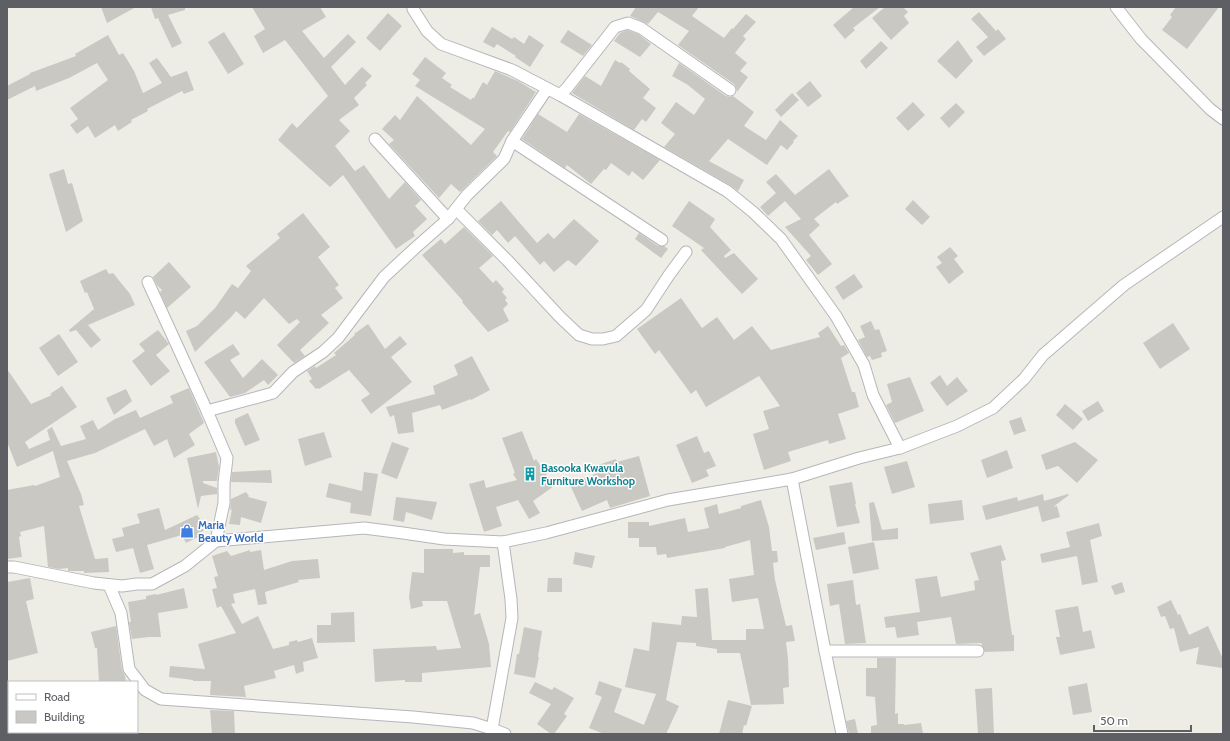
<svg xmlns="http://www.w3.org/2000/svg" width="1230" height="741" viewBox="0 0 1230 741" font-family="Cabin,sans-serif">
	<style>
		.building { fill: #c9c8c2 }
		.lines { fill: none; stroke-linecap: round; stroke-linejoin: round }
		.street-casing { stroke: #b5b6bb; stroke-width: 13 }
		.street { stroke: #fff; stroke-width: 11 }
		.labels { text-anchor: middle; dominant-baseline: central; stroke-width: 3; stroke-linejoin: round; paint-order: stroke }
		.culture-label { font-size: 11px; font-weight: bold; fill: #0d838f; stroke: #fff; text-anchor: start }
		.shop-label { font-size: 11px; font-weight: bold; fill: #366cbe; stroke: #fff; text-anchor: start }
	</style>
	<rect width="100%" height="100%" fill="#eeede5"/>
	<g class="building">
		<path d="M101 7H136L107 23Z"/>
		<path d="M151 7H185V10L168 15 182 43 172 48 158 18 155 19Z"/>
		<path d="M252 7H320L326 17 302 31 324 58 348 34 356 42 331 67 345 85 362 67 372 76 365 83 367 85 354 98 359 105 339 120 350 131 335 146 355 171 364 165 389 199 405 182 421 200 415 206 427 219 413 232 415 236 396 249 343 175 330 187 278 140 292 123 297 128 328 96 285 40 263 53 254 36 265 29Z"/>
		<path d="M636 7H699L692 16 724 38 732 28 733 29 746 14 756 22 743 36 746 39 735 53 747 63 740 71 748 77 737 92 736 87 734 84 678 45 689 31 658 12 648 24 630 16Z"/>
		<path d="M854 7H880L853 28 855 30 845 39 833 25Z"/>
		<path d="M885 7H903L908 12 904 16 909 23 891 40 872 18Z"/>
		<path d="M1176 7H1219L1187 49 1162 30 1172 17 1170 15Z"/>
		<path d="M979 12 996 31 998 29 1006 39 984 56 976 47 988 37 971 19Z"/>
		<path d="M388 13 402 26 380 51 366 38Z"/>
		<path d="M492 27 512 39 514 37 524 44 529 35 544 45 530 67 515 57 516 56 497 44 494 48 483 42Z"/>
		<path d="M568 30 592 45 583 56 560 42Z"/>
		<path d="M628 30 638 34 651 44 640 57 614 41 620 33Z"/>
		<path d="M224 32 244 64 228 74 208 42Z"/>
		<path d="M108 35 119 55 123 53 134 71 143 93 162 83 149 63 157 58 171 77 187 71 194 90 184 94 182 91 147 109 148 111 131 120 132 122 118 131 115 125 95 138 88 126 77 134 70 125 78 119 70 108 108 80 97 63 69 78 36 91 35 86 7 100V86L30 74V73L76 56 75 54Z"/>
		<path d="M958 40 973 61 956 79 937 61Z"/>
		<path d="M881 41 888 48 866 69 860 61Z"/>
		<path d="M425 57 446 73 442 78 452 85 450 87 471 100 472 98H474L483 82 487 85 495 71 518 81 536 92 510 132 508 131 493 152 497 156 460 192 451 184 439 198 389 144 394 140 382 129 395 115 400 120 417 96 471 145 485 129 415 86 420 80 412 74Z"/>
		<path d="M615 60 620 63 621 62 630 69 629 71 650 89 643 98 656 108 646 122 642 119 634 130 572 93 585 76 601 86Z"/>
		<path d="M679 63 726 96 730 97 733 96 754 112 744 126 766 140 780 120 798 136 793 141 794 142 787 150 781 145 767 165 728 139 709 161 744 180 738 191 730 185 664 147 675 134 661 123 676 102 694 115 705 99 688 85 672 76Z"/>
		<path d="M810 81 822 96 808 107 796 93Z"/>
		<path d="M792 93 799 100 781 117 775 110Z"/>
		<path d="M913 102 925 115 908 131 896 118Z"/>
		<path d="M956 103 965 112 949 128 940 118Z"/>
		<path d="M538 114 567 132 579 114 660 160 643 180 632 171 629 176 611 163 606 170 604 169 591 184 567 165 565 168 522 139Z"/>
		<path d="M64 169 68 184 72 183 83 221 66 232 49 174Z"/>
		<path d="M829 169 849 196 837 204 836 202 814 219 820 225 809 235 832 264 818 275 806 260 811 256 785 227 801 219 785 201 768 216 760 207 776 193 766 182 776 174 795 195Z"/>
		<path d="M913 200 930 217 922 225 905 209Z"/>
		<path d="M501 201 537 243 548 233 554 239 574 219 599 241 576 266 568 260 554 272 544 261 540 265 515 236 508 243 497 230 492 235 478 221Z"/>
		<path d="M689 201 715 219 710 227 731 250 724 256 725 258 734 253 758 279 742 294 701 250 704 248 672 226Z"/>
		<path d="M303 213 330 247 318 257 339 285 335 288 343 298 321 315 329 323 300 350 305 356 294 363 277 345 300 322 297 319 289 324 264 298 245 319 236 311 232 316 195 352 186 331 197 326 215 308 232 284 238 288 251 271 246 266 280 238 277 234Z"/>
		<path d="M464 227 493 256 479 268 493 283 496 280 504 289 502 292 507 298 505 300 508 304 503 309 509 321 488 332 462 302 463 301 422 255 441 239 445 244Z"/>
		<path d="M639 233 658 246H664L668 249 661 258 635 239Z"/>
		<path d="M950 247 958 256 954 259 964 272 949 284 936 267 942 263 937 257Z"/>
		<path d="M169 262 191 287 167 308 160 292 162 290 157 285 153 277Z"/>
		<path d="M106 269 109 274 113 273 130 294 135 305 88 325 101 340 91 348 76 330 70 332 69 330 94 309 87 292 85 293 80 281Z"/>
		<path d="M854 274 863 287 843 300 835 287Z"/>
		<path d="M681 298 702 328 717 317 734 340 752 326 771 350 820 337 818 333 828 326 841 346 844 345 849 353 841 358 852 392H855L859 407 838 414 846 439 829 444 828 440 788 452 791 461 764 470 753 434 769 429 763 411 780 406 759 376 706 407 696 390 691 394 659 350 655 354 637 329Z"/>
		<path d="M871 321 875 330 879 329 887 351 881 353 882 357 872 360 870 356 867 357 858 340 865 337 860 326Z"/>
		<path d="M1173 323 1190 349 1160 369 1143 343Z"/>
		<path d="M368 324 385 349 400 336 407 344 391 357 412 382 371 414 361 400 370 394 349 370 319 389 318 388 316 389 309 381 312 379 307 371 315 366 316 368 336 355 334 353 355 335 354 334Z"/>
		<path d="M158 330 169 344 156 355 170 371 151 386 132 361 145 351 139 344Z"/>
		<path d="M59 334 78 362 58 376 39 348Z"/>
		<path d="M233 344 240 354 230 360 243 378 262 359 278 375 268 385 264 380 245 393 230 397 204 362Z"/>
		<path d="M472 356 490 390 471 400V399L442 410 440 405 412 413 414 432 398 434 394 415 390 417 386 407 435 394 433 386 458 375 454 365Z"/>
		<path d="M7 369 31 404 52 395 50 394 62 386 77 407 25 442 29 449 50 440 47 430 52 427 61 446 86 439 80 426 93 420 98 430 115 419 136 410 140 418 173 403 170 396 189 388 204 423 189 434 195 445 174 458 167 439 154 446 145 429 95 453 67 461 81 494 84 505 79 506 95 559 108 558 109 572 84 573V571H68V568L59 569 48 567 44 526 20 532 21 536 19 537 22 557 7 559V490L34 485 35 486 60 477 53 451 17 467 7 442Z"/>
		<path d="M940 375 947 386 957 377 968 391 947 406 930 383Z"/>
		<path d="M910 377 924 411 895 423 886 405 892 402 887 384Z"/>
		<path d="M126 389 132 401 114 415 106 398Z"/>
		<path d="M1098 401 1104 411 1088 421 1082 411Z"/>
		<path d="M1065 404 1083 419 1073 430 1056 415Z"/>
		<path d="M248 413 260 440 245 446 235 423V419Z"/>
		<path d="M1021 417 1026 431 1014 435 1009 421Z"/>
		<path d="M522 431 534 461 536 459 554 486 533 501 540 513 529 519 518 500 496 507 502 526 484 532 469 484 484 480 486 488 517 480 513 474 515 473 502 438Z"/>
		<path d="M324 432 332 457 305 466 298 439Z"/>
		<path d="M697 436 704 453 709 451 716 466 706 470 709 476 692 483 676 445Z"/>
		<path d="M392 442 409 448 397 479 381 473Z"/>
		<path d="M1075 442 1098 460 1077 483 1058 466 1046 470 1041 455Z"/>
		<path d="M1007 450 1013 468 987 478 981 460Z"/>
		<path d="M216 452 219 467 217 481H203V483L217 488V494L201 496 198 509 187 458Z"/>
		<path d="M639 456 650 496 610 508 607 500 582 511 570 485 601 471 598 465 616 459 617 462Z"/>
		<path d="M907 461 915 487 892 494 884 467Z"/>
		<path d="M271 470 272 483 231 482 232 472Z"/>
		<path d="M364 472 378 474 371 516 350 513 351 503 326 497 329 483 362 491Z"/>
		<path d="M852 482 856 504H855L860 523 837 527 829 486Z"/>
		<path d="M246 492 249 496 248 497 267 502 261 523 241 517 240 525 229 524 232 509 230 511 231 499Z"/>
		<path d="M1043 494 1044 501 1068 494 1069 495 1053 507 1057 506 1060 517 1042 522 1038 506 986 520 982 506 1017 497 1018 501Z"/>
		<path d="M396 497 437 502 432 520 406 512 404 522 393 520Z"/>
		<path d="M761 500 769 527 772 551H777L778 562 773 563 775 580 786 626 792 625 795 641 786 642 788 659 789 687 783 688 784 704 751 705 740 653H717V649L696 646V643L677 642 666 700 679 706 666 734H604L589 728 602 697 595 694 599 681 622 689 614 712 644 725 656 694 625 687 634 648 649 651 652 622 681 625 682 616 697 617 695 589 708 588 712 640H746V629H764L758 598 732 602 729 579 754 575 750 540 725 547V548L667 558 666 554 657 555 656 547H639V538H628V522H649V526L685 518 688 532 709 528 704 508 717 504 719 514 741 508V506Z"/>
		<path d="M962 500 964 520 930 524 928 504Z"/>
		<path d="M874 502 882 530 898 528V539L872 541 869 503Z"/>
		<path d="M159 508 165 530 197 515 207 528 197 535 198 537 186 543 182 535 147 545 154 569 140 573 133 548 116 552 112 539 124 536 122 528 140 523 137 514Z"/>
		<path d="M1099 523 1102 536 1090 540 1098 582 1082 585 1077 556 1042 563 1040 554 1070 547 1066 532Z"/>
		<path d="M844 532 846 544 816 550 813 538Z"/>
		<path d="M874 542 879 569 853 574 848 547Z"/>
		<path d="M1001 545 1006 560 1001 561 1012 635H1014V651L985 652 981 643 956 644 951 617 917 622 919 635 897 638 895 627 886 628 884 617 920 612 915 579 937 576 941 597 975 590 974 581 979 580 970 553Z"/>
		<path d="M424 549H453V553L464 552V555H490V567H480L474 615 480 613 489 644 491 667 422 673V682H405V680L375 682 373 649 436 646 437 650 461 648 447 601H422L423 606 411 609 409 597 412 572 424 573Z"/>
		<path d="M250 550V552L261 550 264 570 292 561 318 559 320 578 298 580 299 582 265 592 267 604 258 605 255 589 233 594 235 603 231 604 242 624 258 616 273 649 289 645V642L297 640 298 642 312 638 318 658 303 662 304 671 296 674 294 665 274 671 276 678 244 686 246 697 210 695 211 681H193V680L169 677 170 666 205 669 198 644 236 633 221 606 217 608 212 589 217 588 214 577 218 576 212 556 227 551 231 556Z"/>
		<path d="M575 552 595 556 592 568 573 564Z"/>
		<path d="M30 578 34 599 26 601 38 653 7 661V582Z"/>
		<path d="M548 578H562V592H547Z"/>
		<path d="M853 580 856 605 860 604 866 643 845 644 839 604 830 606 827 584Z"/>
		<path d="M1122 582 1125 592 1115 595 1111 586Z"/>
		<path d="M184 588 188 608 158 613 161 637H149L132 639 129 622H131L128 602 146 599V596L156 594V595Z"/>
		<path d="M1171 600 1178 615 1180 614 1189 635 1208 626 1223 659 1222 668 1196 664 1199 647 1180 652 1174 628 1170 629 1165 616 1161 617 1157 607Z"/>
		<path d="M1078 606 1083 632 1091 630 1095 648 1060 655 1056 637H1060L1055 610Z"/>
		<path d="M354 612 355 642 317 643V625H331V613Z"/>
		<path d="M116 626 122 670 125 676 126 682H99L97 648H95L91 632Z"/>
		<path d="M524 627 542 631 538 657H539L535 678 514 674 517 654H519Z"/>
		<path d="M877 658H896L895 714 898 713V724H904V725L921 723 923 734H871V726L877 725 875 697 866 696V668H877Z"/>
		<path d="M535 682 552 690 554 687 574 698 564 714 567 716 554 734H551L537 724 551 704 529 693Z"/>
		<path d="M1087 683 1092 712 1073 715 1068 687Z"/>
		<path d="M992 688 994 734H978L975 689Z"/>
		<path d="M728 700 752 706 746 726 744 725 742 734H719Z"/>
		<path d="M210 710 234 711 235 734H212Z"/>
		<path d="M855 719 858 734H849L846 721Z"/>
	</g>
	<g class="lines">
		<g class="street-casing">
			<g id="street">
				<path d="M1116 7 1141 39 1210 109 1223 119"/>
				<path d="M413 9 427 31 441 44 512 70 560 95 727 191 753 212 781 239 836 316 864 365 873 395 900 448"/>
				<path d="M560 95 567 88 615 27 628 23 641 28 730 90"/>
				<path d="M375 139 448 219"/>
				<path d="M512 141 662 240"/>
				<path d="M456 209 507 260 560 317 579 335 592 339H603L616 336 646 310 669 275 686 252"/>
				<path d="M148 282 207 411 227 458 224 483V503L216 541"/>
				<path d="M207 411 273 393 293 372 323 352 338 338 384 277 414 249 448 219 467 195 504 159 512 141 547 89"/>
				<path d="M792 479 825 651 842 734"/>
				<path d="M7 567H14L94 583 122 586 137 584H152L185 566 216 541 364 528 403 533 444 539 503 542 546 533 668 500 792 479 859 458 900 448 957 426 993 408 1024 379 1043 355 1124 285 1223 217"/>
				<path d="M109 585 121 613 129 669 145 690 161 699 413 717 473 723 492 729 505 734"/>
				<path d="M825 651H978"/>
				<path d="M492 729 512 618 511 599 503 542"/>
			</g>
		</g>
		<use href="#street" class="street"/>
	</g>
	<defs>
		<g id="building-bare" transform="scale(1.08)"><path d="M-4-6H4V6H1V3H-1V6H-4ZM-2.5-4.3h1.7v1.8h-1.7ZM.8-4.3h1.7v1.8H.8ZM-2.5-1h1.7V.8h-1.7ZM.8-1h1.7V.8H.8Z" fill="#0f9aa8" stroke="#fff" stroke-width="2.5" paint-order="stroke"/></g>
		<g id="shop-bare" transform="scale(1.08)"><path d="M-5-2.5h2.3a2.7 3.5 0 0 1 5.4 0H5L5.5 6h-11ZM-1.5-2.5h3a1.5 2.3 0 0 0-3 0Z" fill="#3f7fe0" stroke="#fff" stroke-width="2.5" paint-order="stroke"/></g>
	</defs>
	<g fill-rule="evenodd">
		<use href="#building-bare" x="530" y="474"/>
		<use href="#shop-bare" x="187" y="531"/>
	</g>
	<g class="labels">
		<g class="culture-label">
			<text x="541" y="468">Basooka Kwavula<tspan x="541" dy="13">Furniture Workshop</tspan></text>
		</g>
		<g class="shop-label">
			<text x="198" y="525">Maria<tspan x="198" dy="13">Beauty World</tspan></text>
		</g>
	</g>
	<rect width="1230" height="741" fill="none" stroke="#5d5f64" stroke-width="16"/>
	<rect x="8" y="681" width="130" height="52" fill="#ffffff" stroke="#bebfc1"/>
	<rect x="16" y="694" width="20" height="6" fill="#ffffff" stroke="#bebfc1"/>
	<text x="44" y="701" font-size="12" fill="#5d5f64">Road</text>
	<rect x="16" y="711" width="20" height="12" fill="#c9c8c2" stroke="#bebfc1"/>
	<text x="44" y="721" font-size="12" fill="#5d5f64">Building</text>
	<path d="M1094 725v6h97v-6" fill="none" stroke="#5d5f64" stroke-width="2"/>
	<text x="1100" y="725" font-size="12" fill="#5d5f64" stroke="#ffffff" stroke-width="3" paint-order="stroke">50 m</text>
</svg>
